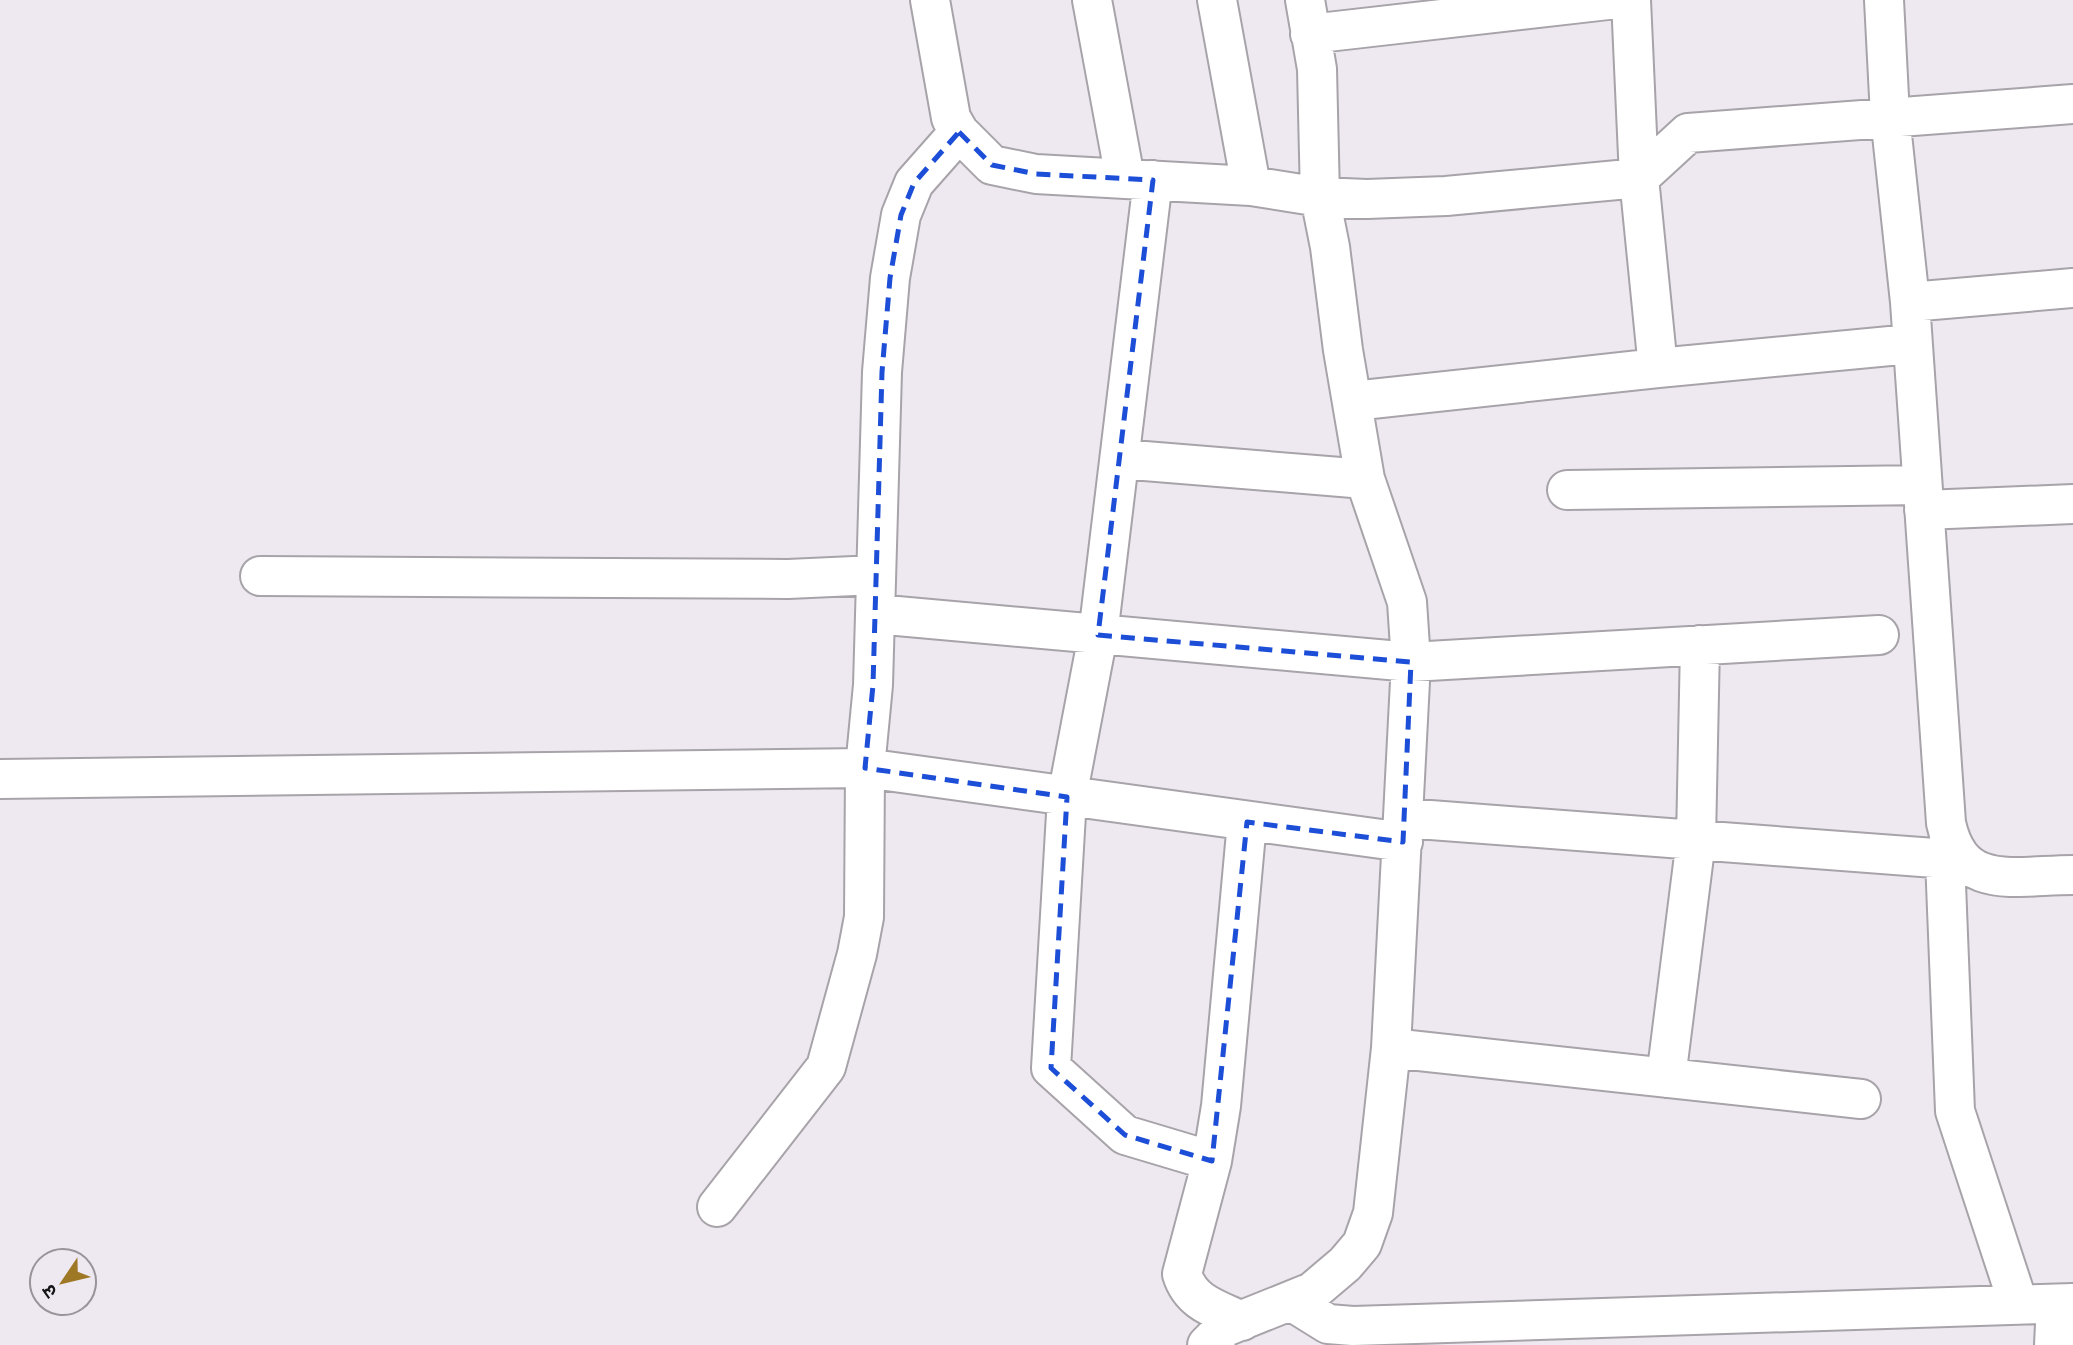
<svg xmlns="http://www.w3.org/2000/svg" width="2073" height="1345" viewBox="0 0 2073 1345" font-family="'Varela Round','Noto Sans Devanagari',sans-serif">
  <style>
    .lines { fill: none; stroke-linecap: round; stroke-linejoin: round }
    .street-casing { stroke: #a7a3a9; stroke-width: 42 }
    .street { stroke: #fff; stroke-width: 38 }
    .marked { fill: none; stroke: #1d4ed8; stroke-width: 5; stroke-dasharray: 14 9; stroke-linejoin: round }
  </style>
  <rect width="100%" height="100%" fill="#eee9f0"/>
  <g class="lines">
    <g class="street-casing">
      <path id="street" d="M930,0L951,118L959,132L992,165L1036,174L1251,186L1320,197L1367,199L1446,196L1639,178L1658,368L1911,344
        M1092,0L1125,178
        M1217,0L1251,186
        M1631,0L1639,178
        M1884,0L1890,116L1910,302L1946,823C1961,893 2015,875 2073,875
        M1310,34L1608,0
        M1639,178L1688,133L2073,104
        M1153,180L1098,635L1067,797L1051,1068L1125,1135L1212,1161
        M1910,302L2073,288
        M1353,401L1658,368
        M1120,459L1365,479
        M1567,490L1922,485
        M1924,510L2073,504
        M260,576L788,579L876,575
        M875,614L1411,662L1879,635
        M0,779L865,768L1403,842
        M1404,818L1961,860
        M1945,859L1955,1111L2018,1303
        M1391,1048L1861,1099
        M1666,1078L1696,840L1700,645
        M717,1207L826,1067L857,954L864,917L865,768L873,685L882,372L890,278L901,215L914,183L959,132
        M1291,1301L1328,1324L1353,1326L2073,1303
        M1242,1321C1216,1309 1191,1303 1182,1274L1212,1161L1221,1106L1247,822
        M1207,1345L1225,1327L1312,1292L1345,1264L1362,1244L1373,1213L1391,1048L1411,662L1407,602L1365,479L1343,350L1330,247L1320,197L1317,69L1305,0
        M2054,1345L2056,1304"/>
    </g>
    <use href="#street" class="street"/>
  </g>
  <path class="marked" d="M959,132L992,165L1036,174L1153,180L1098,635L1411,662L1403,842L1247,822L1212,1161L1125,1135L1051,1068L1067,797L865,768L873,685L882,372L890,278L901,215L914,183Z"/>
  <g transform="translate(63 1282) rotate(235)"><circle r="33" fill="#eee9f0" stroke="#989499" stroke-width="2"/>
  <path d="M0-5L12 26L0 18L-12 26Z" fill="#9f7826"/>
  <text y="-10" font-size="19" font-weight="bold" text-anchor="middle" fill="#161517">उ</text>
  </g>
</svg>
